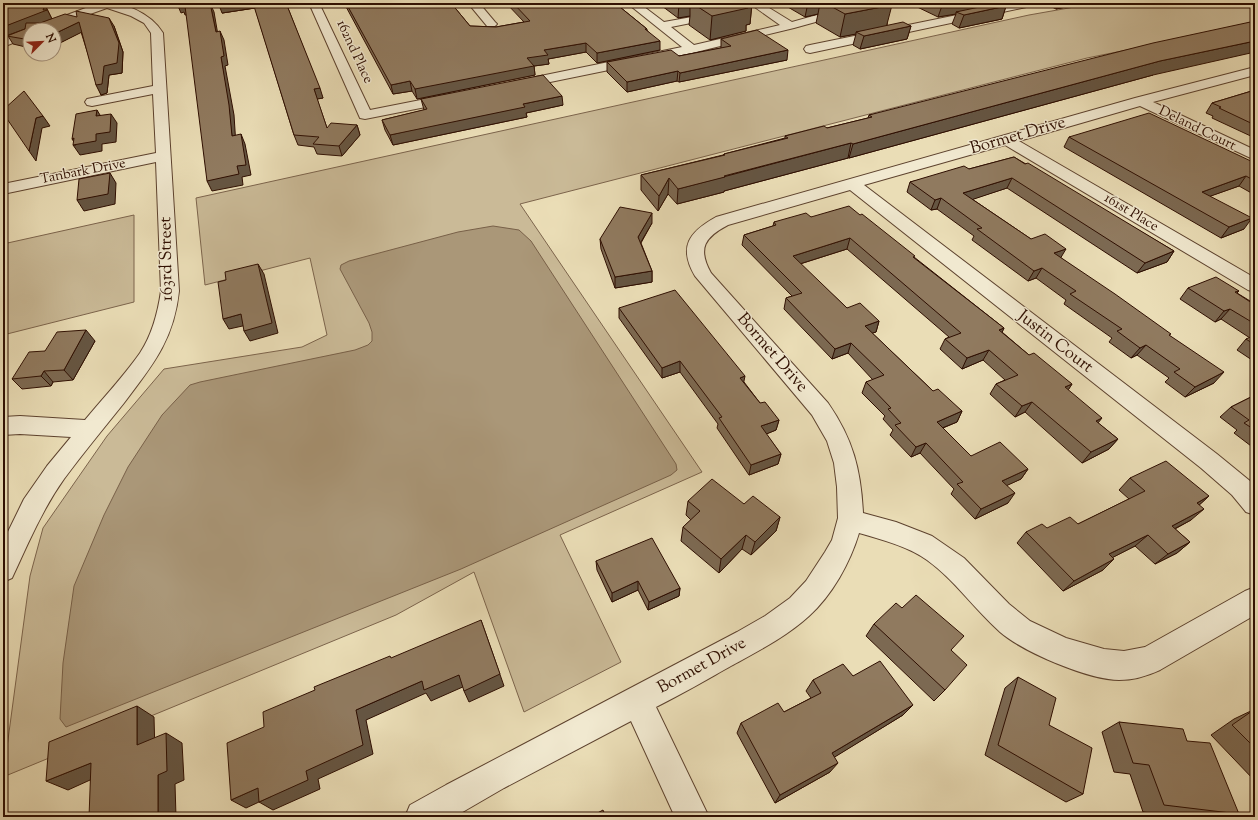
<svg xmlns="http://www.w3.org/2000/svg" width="1258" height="820" viewBox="0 0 1258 820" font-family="'Sorts Mill Goudy',serif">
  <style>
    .green { fill: #caba97; stroke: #7c644c }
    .water { fill: #aa9778; stroke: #786048 }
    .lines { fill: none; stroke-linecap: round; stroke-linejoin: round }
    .minor-casing { stroke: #5d422e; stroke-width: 2 }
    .minor { fill: #f1e9d0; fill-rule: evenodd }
    .wall { fill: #7c6952; stroke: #2e0e01 }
    .shaded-wall { fill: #655542; stroke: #2e0e01 }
    .building { fill: #907a5f; stroke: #2e0e01 }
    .labels { text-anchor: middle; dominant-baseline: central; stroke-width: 3; stroke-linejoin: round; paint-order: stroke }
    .far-street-label { font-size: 14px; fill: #2e0e01; stroke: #f1e9d0 }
    .street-label { font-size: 17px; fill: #2e0e01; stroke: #f1e9d0 }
  </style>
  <rect width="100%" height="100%" fill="#eaddb6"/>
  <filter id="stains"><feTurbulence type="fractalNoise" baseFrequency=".005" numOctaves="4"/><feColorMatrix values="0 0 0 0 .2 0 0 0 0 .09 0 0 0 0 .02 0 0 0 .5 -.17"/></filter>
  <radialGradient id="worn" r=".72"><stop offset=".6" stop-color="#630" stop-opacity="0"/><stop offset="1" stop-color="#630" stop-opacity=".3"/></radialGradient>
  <path class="green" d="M1097,3H1255V24L1087,58L520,204L702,472L560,535L621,662L524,712L474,572L396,615L3,777L30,576L43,528L107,436L164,369L302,347L327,335L310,258L205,285L196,198L1029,15Z
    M134,215V302L3,335V244Z"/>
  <path class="water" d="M493,226L519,230L531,241L676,464L677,470L671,475L461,569L66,727L60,719L63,663L74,586L104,515L128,467L162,415L190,385L200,382L355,350L368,345L372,341V332L369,323L340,269L341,265L349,261L458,232Z"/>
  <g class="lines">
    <g class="minor-casing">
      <path id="minor" d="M99,3C122,1 150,12 163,33L179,291C174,340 152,366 124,403C104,428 83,453 64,479C42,510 28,544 12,578L3,582V542L24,499L47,466L71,437L20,434L3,435V417L20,416L85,420C103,398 124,376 140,353C152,335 158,312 161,291L156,162L3,194V184L156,153L153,94L92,106L87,105L85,102L87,99L92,98L153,86L151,33L144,23L131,16L107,8L45,30H30V36L3,47V39Z
        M309,3H319L370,110L451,94L456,95L458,98L456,101L451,102L365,119L360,118Z
        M468,3H479L495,22L497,24L495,26H487Z
        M627,3H639L664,22L703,15L688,3H700L716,14L718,16L716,18L671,27L694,45L780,25L749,3H761L792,22C827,12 862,3 898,3L893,6L830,18L794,28L692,53L516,89L511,88L510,85L511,82L516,81L682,47Z
        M1016,3H1036L1031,6L810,53L806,52L804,49L806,46L810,45Z
        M1255,67V75L1153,102L1255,150V160L1140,106L1019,141L1255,278V292L1248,290L1005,145L864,185L1217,454L1250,481L1255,487V515L1246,512L1232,495L1201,468L850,190L728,225C705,237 697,248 711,273L828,403C853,439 861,470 863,513L896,522L932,536L964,558L1009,604L1030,621L1066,638L1104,649L1124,651L1145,647L1245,591L1255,587V615L1160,670C1147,676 1134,680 1119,680C1089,680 1023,652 1000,632C974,609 955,580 927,560C907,546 883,540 859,533C850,563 832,595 809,616C786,637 758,651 731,666C706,680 682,694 656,707L709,817H675L631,721L504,788L454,817H405L410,805L446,785L737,632L765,616L790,598L806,581L825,552L832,540L838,518L837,487L834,463L827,441L812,415L695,276C678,247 689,232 716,217L1135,98Z"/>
    </g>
    <use href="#minor" class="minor"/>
  </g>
  <path class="wall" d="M3,3H46L38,4L45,5L52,19L114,26L123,52L122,73L109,75L107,93L101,95L81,32L54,46V30H30V48L13,44L8,36Z
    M286,3L323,98L317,99L327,128L357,125L360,135L342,156L317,154L314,147L298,145L294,135L255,8L222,13Z
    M344,3H451L470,26L496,27L524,22L506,3H615L647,29V30L660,50L597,63L586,52L548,59L549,64L534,66L535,75L417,99L412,91L393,94Z
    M658,3H752L750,24L746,25V31L710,40L689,25L690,16L678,18Z
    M781,3H889L887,26H911L907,39L860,49L853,45L856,34L840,37L816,23L818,14L805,17Z
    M909,3H982L981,6H1006L1002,19L959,28L952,24L956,14L938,17Z
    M1044,3H1087L1056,9Z
    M721,39L787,60L679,82L677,81L627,92L607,72V62L679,56L721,48Z
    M1153,75L849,158H848L724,191V192L677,204L668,194L658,211L641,190V175L723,155L724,154L785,138V136L827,128L868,118L869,115Z
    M1255,90V138L1212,118L1213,116L1206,113L1212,103Z
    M421,99L563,105L526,113L527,117L393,145L385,130L382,120L424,110Z
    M1069,137L1255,163V195L1239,186L1210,196L1244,229L1221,238L1064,147Z
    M1014,157L1174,251L1167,262L1137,273L1007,188L972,199L1031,239L1061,258L1170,336L1214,383L1185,397L1165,382L1169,378L1137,355L1131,358L1109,342L1112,338L1064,304L1066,300L1036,278L1028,281L972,240L974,236L937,209L931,210L907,192L910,182L969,169Z
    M811,217L914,257L1004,328L1002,332L1029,355L1072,384L1068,390L1098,423L1118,439L1109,449L1082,463L1025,412L1015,417L990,394L996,384L1005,380L983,360L962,369L940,349L945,339L949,337L847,249L800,264L847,308L879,321L876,332L872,333L933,391L962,411L957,422L943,428L971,456L1028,469L1021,479L1007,485L1008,503L975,519L951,494L954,489L920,453L911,457L890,435L893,430L883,419L885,416L862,393L866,382L873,380L848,353L832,359L784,309L786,298L792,296L742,245L744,235L773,226L774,222Z
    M652,223L641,243L652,271V282L615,288L601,249L600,239Z
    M1188,288L1239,291L1237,293L1255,304V362L1237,350L1246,339L1250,338L1221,319L1215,322L1180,299Z
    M619,308L744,382L760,403L779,420L776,430L766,434L781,454L778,464L749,475L717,428L718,424L680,372L662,378L619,318Z
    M95,341L73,380L53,382L51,386L22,389L12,379L45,351Z
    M1255,395V449L1234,433L1237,430L1220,417L1231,407Z
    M1130,478L1209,496L1199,505L1191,520L1175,529L1190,542L1177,553L1155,564L1135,546L1113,557L1103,570L1063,591L1017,543L1026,532L1078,524L1129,499L1119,490Z
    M688,501L744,504L780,517L776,531L751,555L742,549L719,573L681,541L683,527L691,520L686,515Z
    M596,561L680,588L679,596L648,610L638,590L612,602L597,570Z
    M902,608L951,650L945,690L934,701L866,636L874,624Z
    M853,676L903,715L834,757L830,772L775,803L737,733L741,723L784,712L811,698L806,691L813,680Z
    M1018,677L1049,725L1083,794L1066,802L985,755L1005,688Z
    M1255,709V781L1211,735L1234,719Z
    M1119,722L1187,741L1239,814L1230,817H1181L1143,812L1130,774L1114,772L1102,732Z"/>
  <path class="shaded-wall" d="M5,3H46L26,6Z
    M167,3H180L181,4L185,6L189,15H185L184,12L181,13L178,6L169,7Z
    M202,3H205L206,15L202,7Z
    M210,3L214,12L219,41L216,32Z
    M230,3H253L255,8L222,13L219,5Z
    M679,3H690V16L678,18Z
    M728,3H752L750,24L746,25V31L710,40L712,16Z
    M808,3H820L818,14L805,17Z
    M943,3H982L980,9L956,12V14L938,17Z
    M1059,3H1087L1056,9Z
    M45,5L52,19L3,37V27L43,10Z
    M892,5L886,28L856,32V34L840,37L845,14Z
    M1006,6L1002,19L959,28L964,15Z
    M109,18L114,26L123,52L122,73L109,75L107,93L101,95L96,85Z
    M79,22L84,31L54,46V34Z
    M911,26L907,39L860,49L864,36Z
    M220,31L224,40L228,65L225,66L234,115L236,146L232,136L221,57Z
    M660,41V50L597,63V53Z
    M1255,41V52L1153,75L849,158L853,144L1160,61Z
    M586,43V52L548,59L549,64L534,66L535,75L417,99L415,89L527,58L544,50Z
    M788,50L787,60L679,82L680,73Z
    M678,71L677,81L627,92V82Z
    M410,81L412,91L393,94L391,85Z
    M320,88L323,98L317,99L314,89Z
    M562,96L563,105L526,113L527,117L393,145L390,135L523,104Z
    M97,110L103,120L96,116Z
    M111,114L117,123L116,142L102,144V151L80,155L73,145H76L72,139L96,134Z
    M43,116L50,126L42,128L36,161L29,151L36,118Z
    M357,125L360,135L342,156L339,146Z
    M241,134L245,144L251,175L242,177L243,185L212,191L207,181L237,166Z
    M851,143L848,158L724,191V192L677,204L678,189Z
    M110,173L116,183L115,204L84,211L77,200Z
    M1246,176L1239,186L1194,202L1202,192Z
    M669,178L668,194L658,211L659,196Z
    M1012,178L1007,188L959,204L963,193Z
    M941,198L937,209L931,210L935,200Z
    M3,202L6,206L3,220Z
    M652,213V223L638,247V237Z
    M1252,218L1244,229L1221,238L1229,227Z
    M850,238L847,249L790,267L793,256Z
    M1066,249L1060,259L1054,253Z
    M1174,251L1167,262L1137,273L1145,263Z
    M258,264L264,274L278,333L250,341L244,331Z
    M1042,268L1036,278L1028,281L1034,271Z
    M652,271V282L615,288V277Z
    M1230,309L1221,319L1215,322L1224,311Z
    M241,314L247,325L229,329L223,319Z
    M879,321L876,332L861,337L865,326Z
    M1004,328L999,339V330Z
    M86,330L95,341L73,380L64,370Z
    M851,343L848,353L832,359L835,349Z
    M1146,345L1137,355L1131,358L1140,348Z
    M989,350L983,360L962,369L967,358Z
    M680,361V372L662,378V368Z
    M44,371L53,382L51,386L41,376Z
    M1224,372L1214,383L1185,397L1195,387Z
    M745,376L743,386L740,378Z
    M1072,384L1065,395V387Z
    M1032,402L1025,412L1015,417L1022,406Z
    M962,411L957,422L932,432L937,422Z
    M1102,418L1094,428L1096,421Z
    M779,420L776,430L759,437L761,426Z
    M1118,439L1109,449L1082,463L1091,452Z
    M926,443L920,453L911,457L916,447Z
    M781,454L778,464L749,475L751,465Z
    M1028,469L1021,479L995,491L1002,481Z
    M1015,493L1008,503L975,519L981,509Z
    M1209,496L1196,508L1197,503Z
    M1204,509L1191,520L1159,537L1172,526Z
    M780,517L776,531L751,555L755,542Z
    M746,535L742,549L719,573L721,559Z
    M1148,535L1135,546L1098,565L1109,554Z
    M1190,542L1177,553L1155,564L1168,554Z
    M1114,559L1103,570L1063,591L1074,581Z
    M638,581V590L612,602V593Z
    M680,588L679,596L648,610L649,602Z
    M481,620L504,686L469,702L464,691Z
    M459,675L465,686L431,701L426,693L366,720L373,754L318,779L320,789L273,810L259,802L306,771L356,710L422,681Z
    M913,705L903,715L825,763L832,753Z
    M137,706L154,717L155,754L137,745Z
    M166,733L182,743L184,780L175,784L176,817H158V775Z
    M91,763L110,771L68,790L46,781Z
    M838,763L830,772L775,803L780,795Z
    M258,788L272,796L246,808L231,800Z"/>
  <path class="building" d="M3,3H32L45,5L43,10H47L3,27Z
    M177,3H202V7L210,3L216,32L220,31L224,56L221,57L229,105L232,136L241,134L246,165L237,166L239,174L207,181L185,6L182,7L181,4H177Z
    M218,3H230L219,5Z
    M253,3H286L320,88L314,89L327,128L331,123L357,125L339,146L313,144L319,137L294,135Z
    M346,3H451L470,26L496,27L530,21L513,3H615L647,29H645L660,41L597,53L586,43L544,50L548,55L527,58L534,66L415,89L410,81L391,85Z
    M692,3H743H741L748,8L712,16Z
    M825,3H889L892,5L845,14Z
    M998,3H999L1006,6L964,15L956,12Z
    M76,11L109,18L119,43L117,63L104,66L102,84L96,85L79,22L54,34V30H30V40L7,36L25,29L26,23H40L65,14L77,17Z
    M1255,21V41L1160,61L853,144L851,143L724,176L725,177L678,189L669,178L659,196L641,175L725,155L724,154L788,138L785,136L824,126L827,128L872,117L869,115L1153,43Z
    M903,22L911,26L864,36L856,32Z
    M757,30L788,50L680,73L678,71L627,82L607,62L671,50L679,56L731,46L721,39Z
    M543,75L562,96L523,104L525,107L390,135L382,120L427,109L421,99Z
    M1255,90V125L1219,108L1221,107L1212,103Z
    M24,91L43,116L36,118L29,151L3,113V110Z
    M97,110L96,116L111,114L110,132L96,134V141L73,145L74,138L72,139L76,114Z
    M1149,113L1255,163V181L1246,176L1202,192L1252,218L1229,227L1069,137Z
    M1014,157L1025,164L1028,163L1174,251L1145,263L1012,178L963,193L1031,239L1045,234L1066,249L1054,253L1115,294L1171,334L1169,335L1224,372L1195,387L1174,372L1180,369L1146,345L1140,348L1117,331L1122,329L1070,294L1076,291L1042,268L1034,271L977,229L982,228L941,198L935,200L910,182L964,166L969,169Z
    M110,173L108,194L77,200L79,179Z
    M849,206L860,215L862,214L915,256L913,257L1004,328L999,330L1029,355L1034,353L1072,384L1065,387L1102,418L1096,421L1118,439L1091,452L1032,402L1022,406L996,384L1018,375L989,350L967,358L945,339L961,333L850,238L793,256L847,308L860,303L879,321L865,326L933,391L938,389L962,411L937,422L971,456L1000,442L1028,469L1002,481L1015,493L981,509L957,484L963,482L926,443L916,447L895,425L901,423L888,409L891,408L866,382L884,375L851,343L835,349L786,298L802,293L744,235L776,225L774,222L806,213L811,217Z
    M620,207L652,213L638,237L652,271L615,277L600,239Z
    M258,264L272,323L244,331L241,314L223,319L218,282L226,280L225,272Z
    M1216,277L1239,291L1235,292L1255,305V324L1230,309L1224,311L1188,288Z
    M675,290L745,376L740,378L760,403L765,402L779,420L761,426L781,454L751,465L719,418L722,417L680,361L662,368L619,308Z
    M86,330L64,370L44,371L41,376L12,379L29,352L45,351L57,332Z
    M1255,335V345L1246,339Z
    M1255,395V430L1244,423L1249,420L1231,407Z
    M1166,461L1209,496L1197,503L1204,509L1172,526L1190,542L1168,554L1148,535L1109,554L1114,559L1074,581L1026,532L1042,524L1047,528L1070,517L1078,524L1145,491L1130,478Z
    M712,479L744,504L753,496L780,517L755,542L746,535L721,559L683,527L700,511L688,501Z
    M652,538L680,588L649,602L638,581L612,593L596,561Z
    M916,595L964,636L951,650L967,665L945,690L874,624L896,603L902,608Z
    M481,620L500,674L464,691L459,675L424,690L422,681L356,710L363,745L306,771L308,780L259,802L258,788L231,800L227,743L264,727L263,712L315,690L314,687L390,656L391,658Z
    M880,661L913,705L832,753L838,763L780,795L741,723L778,703L784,712L821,693L813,680L843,664L853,676Z
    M1018,677L1056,698L1049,725L1092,748L1083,794L998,745Z
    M137,706V745L166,733L167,771L158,775V817H89L91,763L46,781L49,742Z
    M1255,709V748L1232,725Z
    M1119,722L1183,729L1187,741L1210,743L1239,814L1164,805L1149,765L1133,763Z
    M603,810L606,817H590Z"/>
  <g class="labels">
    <g class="far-street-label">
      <text transform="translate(354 52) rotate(65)">162nd Place</text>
      <text transform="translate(1197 129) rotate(26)">Deland Court</text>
      <text transform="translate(83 172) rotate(-11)">Tanbark Drive</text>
      <text transform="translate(1131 213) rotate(31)">161st Place</text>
    </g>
    <g class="street-label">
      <text transform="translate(1018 136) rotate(-16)">Bormet Drive</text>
      <text transform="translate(167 259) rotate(-91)">163rd Street</text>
      <text transform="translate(1055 342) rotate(38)">Justin Court</text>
      <text transform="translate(772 353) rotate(49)">Bormet Drive</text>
      <text transform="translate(702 666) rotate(-29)">Bormet Drive</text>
    </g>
  </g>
  <rect width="1258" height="820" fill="none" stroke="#eaddb6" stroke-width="16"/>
  <rect x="4" y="4" width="1250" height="812" fill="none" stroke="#2e0e01" stroke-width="2"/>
  <rect x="8" y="8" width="1242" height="804" fill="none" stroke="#2e0e01"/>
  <g transform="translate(42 42) rotate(66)"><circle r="19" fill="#f1e9d0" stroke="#a3917d"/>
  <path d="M0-3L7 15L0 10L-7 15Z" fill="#8f2418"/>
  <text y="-6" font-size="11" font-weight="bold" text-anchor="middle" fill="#2e0e01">N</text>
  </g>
  <rect width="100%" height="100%" filter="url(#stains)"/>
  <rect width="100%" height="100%" fill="url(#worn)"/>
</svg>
